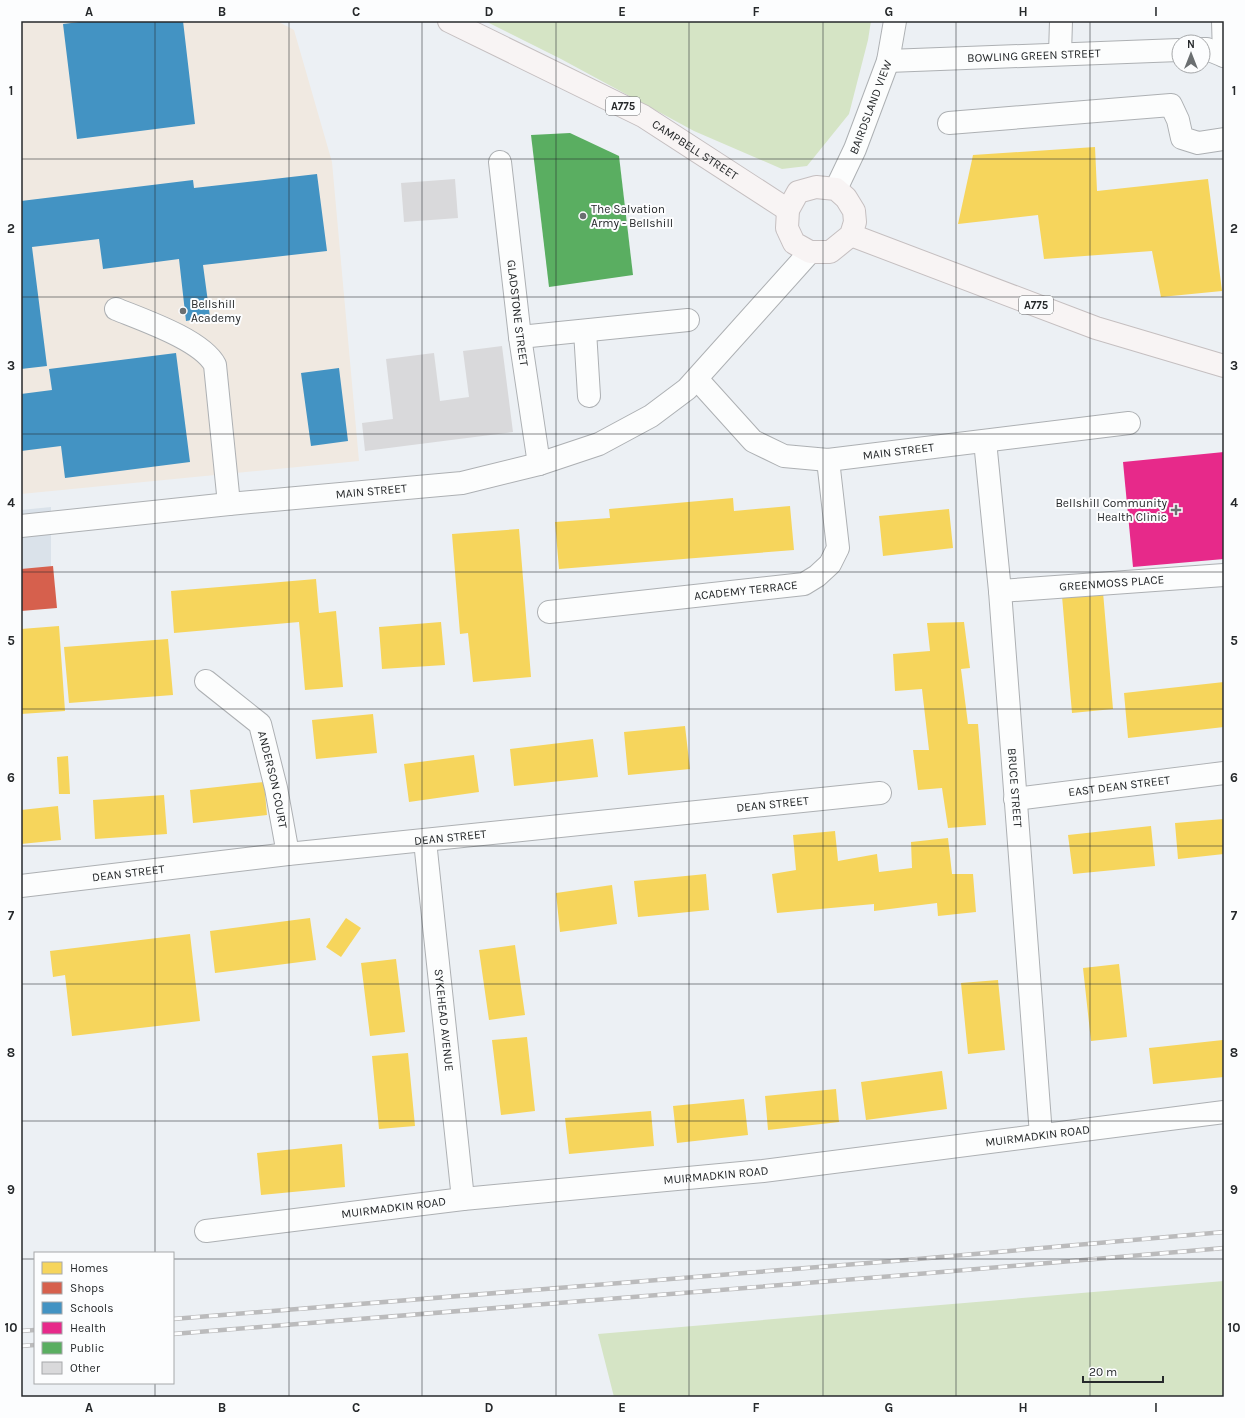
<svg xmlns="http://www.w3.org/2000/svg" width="1245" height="1418" viewBox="0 0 1245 1418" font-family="Karla,sans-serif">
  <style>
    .built { fill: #dae2ea }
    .education { fill: #f0e9e1 }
    .green { fill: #d5e4c5 }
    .homes { fill: #f6d55c }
    .shops { fill: #d6604d }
    .schools { fill: #4393c3 }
    .health { fill: #e7298a }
    .public { fill: #5aae61 }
    .building { fill: #d9d9db }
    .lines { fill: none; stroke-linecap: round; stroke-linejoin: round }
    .minor-casing { stroke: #adb0b3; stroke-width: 24 }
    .major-casing { stroke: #c5bfc0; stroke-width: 24 }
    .minor { stroke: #fcfdfd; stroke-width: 22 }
    .major { stroke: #f8f4f4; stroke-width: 22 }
    .rail-casing { stroke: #bbbbbc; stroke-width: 4.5 }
    .rail { stroke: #fcfdfe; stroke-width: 3; stroke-dasharray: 9; stroke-linecap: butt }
    .grid { fill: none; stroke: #26292b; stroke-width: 1; stroke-opacity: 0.55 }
    .poi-dot { fill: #6b6f71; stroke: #fcfdfe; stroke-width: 1.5 }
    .labels { text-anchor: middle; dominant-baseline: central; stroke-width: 4; stroke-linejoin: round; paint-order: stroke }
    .shield { fill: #fcfdfe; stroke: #66696a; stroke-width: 1 }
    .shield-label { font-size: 11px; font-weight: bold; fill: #26292b }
    .street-label { font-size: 12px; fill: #26292b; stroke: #fcfdfe }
    .poi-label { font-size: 12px; fill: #26292b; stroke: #fcfdfe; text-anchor: start }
    .neatline { fill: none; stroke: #26292b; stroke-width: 1.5 }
    .grid-label { font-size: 13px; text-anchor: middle; font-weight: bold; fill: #26292b }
  </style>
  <rect width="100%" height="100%" fill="#ecf0f4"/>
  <path class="built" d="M51,507V586L21,589V510Z"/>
  <path class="education" d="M21,21H277L294,30L332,162L359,461L21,494Z"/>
  <path class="green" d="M485,21H871L868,40L849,114L807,166L782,169L694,131L561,59Z
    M1224,1281V1397H614L598,1334Z"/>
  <path class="homes" d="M1095,147L1097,191L1208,179L1222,291L1161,297L1152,251L1044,259L1038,215L958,224L973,155Z
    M733,498L734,511L790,506L794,550L559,569L555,522L610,518L609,509Z
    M949,509L953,548L883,556L879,516Z
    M519,529L531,677L473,682L468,633L460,634L452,534Z
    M316,579L319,613L336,611L343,687L305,690L299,622L174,633L171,591Z
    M1103,592L1113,709L1072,713L1062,596Z
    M441,622L445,665L382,669L379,627Z
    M964,622L970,668L961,669L968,724H978L986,825L948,828L942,788L918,790L913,750H929L922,689L895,691L893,654L930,651L927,623Z
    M59,626L65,711L21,714V629Z
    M168,639L173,695L69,703L64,647Z
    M1224,682V727L1128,738L1124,693Z
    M373,714L377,753L316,759L312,720Z
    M685,726L690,769L628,775L624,732Z
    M593,739L598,777L514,786L510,749Z
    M474,755L479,792L409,802L404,764Z
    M68,756L70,794H59L57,757Z
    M264,782L267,815L193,823L190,790Z
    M164,795L167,834L95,839L93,800Z
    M58,806L61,840L21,844V810Z
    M1224,819V854L1178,859L1175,823Z
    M1151,826L1155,866L1073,874L1068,835Z
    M835,831L838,861L877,854L879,872L912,868L911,842L948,838L952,874H973L976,912L938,916L937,903L874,911V904L777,913L772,874L796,870L793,835Z
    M706,874L709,910L638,917L634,881Z
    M612,885L617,924L560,932L556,893Z
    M310,918L316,960L215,973L210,931Z
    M346,918L361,928L341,957L326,947Z
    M190,934L200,1021L72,1036L65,975L53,977L50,951Z
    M515,945L525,1015L489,1020L479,950Z
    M396,959L405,1032L370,1036L361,963Z
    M1119,964L1127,1037L1091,1041L1083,968Z
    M998,980L1005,1050L968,1054L961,983Z
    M527,1037L535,1111L501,1115L492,1040Z
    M1223,1040L1224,1077L1153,1084L1149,1048Z
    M408,1053L415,1126L379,1129L372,1056Z
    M942,1071L947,1109L866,1120L861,1082Z
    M836,1089L839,1122L768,1130L765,1096Z
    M744,1099L748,1135L677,1143L673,1106Z
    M651,1111L654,1146L569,1154L565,1118Z
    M342,1144L345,1187L261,1195L257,1153Z"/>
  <path class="shops" d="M53,566L57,608L21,611V569Z"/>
  <path class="schools" d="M87,21H183L195,124L77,139L63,24Z
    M317,174L327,251L203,265L210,317L186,321L179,259L103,269L99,239L32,247L47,366L21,369V201L193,180L194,188Z
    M176,353L190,462L65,478L61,446L21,451V394L52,390L49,369Z
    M339,368L348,441L311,446L301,373Z"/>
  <path class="health" d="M1224,452V559L1133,567L1123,462Z"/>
  <path class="public" d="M570,133L619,156L633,275L549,287L531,135Z"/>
  <path class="building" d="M455,179L458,218L404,222L401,183Z
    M502,346L513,432L365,451L362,423L393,419L386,359L434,353L440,401L469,397L463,351Z"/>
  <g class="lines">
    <g class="minor-casing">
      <g id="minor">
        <path d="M1223,21L1224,56"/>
        <path d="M1203,49H1207L1224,56"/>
        <path d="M1060,54L1061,21"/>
        <path id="s1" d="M888,61L1179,50"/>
        <path d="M949,123L1171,105L1178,120L1182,138L1198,143L1224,139"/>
        <path id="s2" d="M500,162L520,337L539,464"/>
        <path id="s3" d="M836,189L855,149L888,61L895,21"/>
        <path d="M116,309C143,320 202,340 215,365L229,504"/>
        <path d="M585,331L589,396"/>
        <path d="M520,337L688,320"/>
        <path id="s4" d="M697,379L753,441L784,456L828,460L1129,423"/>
        <path id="s5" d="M985,441L1000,591L1041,1135"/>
        <path id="s6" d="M21,526L229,504L462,483L539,464L599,444L651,416L687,389L810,252"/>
        <path id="s7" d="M1000,591L1224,575"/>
        <path id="s8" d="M549,612L804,584L817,576L830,564L838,548L828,460"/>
        <path id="s9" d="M206,681L260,724L276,788L288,854"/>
        <path id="s10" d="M1015,799L1224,773"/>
        <path id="s11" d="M425,841L463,1199"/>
        <path id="s12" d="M21,886L288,854L880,793"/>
        <path id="s13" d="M206,1231L463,1199L763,1171L1224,1112"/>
      </g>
    </g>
    <g class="major-casing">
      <g id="major">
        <path id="s14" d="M449,21L643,116L788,210"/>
        <path d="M816,187L836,189L846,198L854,211L855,222L851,235L830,252H810L794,243L787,228L788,210L798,192Z"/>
        <path d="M851,235L1096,328L1224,366"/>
      </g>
    </g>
    <use href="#minor" class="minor"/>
    <use href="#major" class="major"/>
    <g class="rail-casing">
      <path id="rail" d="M173,1319L906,1260L1224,1232
        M21,1331L35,1330
        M173,1334L906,1275L1224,1248
        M21,1346L35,1345"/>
    </g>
    <use href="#rail" class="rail"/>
  </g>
  <path class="grid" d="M155,21V1253M289,21V1397M422,21V1397M556,21V1397M689,21V1397M823,21V1397M956,21V1397M1090,21V1397M21,159H1224M21,297H1224M21,434H1224M21,572H1224M21,709H1224M21,846H1224M21,984H1224M21,1121H1224M21,1259H35M173,1259H1224M155,1383V1397"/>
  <g class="poi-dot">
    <circle cx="583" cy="216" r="4"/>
    <circle cx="183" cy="311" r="4"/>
    <path d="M1174 504h4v4h4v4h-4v4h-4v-4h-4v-4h4z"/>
  </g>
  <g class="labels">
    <g class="shield">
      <rect x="606" y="97" width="34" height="18" rx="3"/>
      <rect x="1019" y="296" width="34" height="18" rx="3"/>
    </g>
    <g class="shield-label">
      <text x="623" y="106">A775</text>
      <text x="1036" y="305">A775</text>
    </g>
    <g class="street-label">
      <text stroke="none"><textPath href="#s1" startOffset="146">BOWLING GREEN STREET</textPath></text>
      <text stroke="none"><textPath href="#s3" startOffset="89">BAIRDSLAND VIEW</textPath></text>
      <text stroke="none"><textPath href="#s14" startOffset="278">CAMPBELL STREET</textPath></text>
      <text stroke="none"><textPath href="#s2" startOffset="152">GLADSTONE STREET</textPath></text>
      <text stroke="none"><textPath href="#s4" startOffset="233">MAIN STREET</textPath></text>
      <text stroke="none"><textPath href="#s6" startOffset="352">MAIN STREET</textPath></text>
      <text stroke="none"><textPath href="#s7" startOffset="112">GREENMOSS PLACE</textPath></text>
      <text stroke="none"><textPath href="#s8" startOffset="198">ACADEMY TERRACE</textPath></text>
      <text stroke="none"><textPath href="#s9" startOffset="126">ANDERSON COURT</textPath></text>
      <text stroke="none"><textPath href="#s10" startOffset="105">EAST DEAN STREET</textPath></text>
      <text stroke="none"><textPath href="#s5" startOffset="348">BRUCE STREET</textPath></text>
      <text stroke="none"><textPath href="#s12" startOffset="756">DEAN STREET</textPath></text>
      <text stroke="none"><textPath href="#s12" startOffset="432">DEAN STREET</textPath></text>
      <text stroke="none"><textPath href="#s12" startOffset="108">DEAN STREET</textPath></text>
      <text stroke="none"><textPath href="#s11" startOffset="180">SYKEHEAD AVENUE</textPath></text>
      <text stroke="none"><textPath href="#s13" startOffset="837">MUIRMADKIN ROAD</textPath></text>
      <text stroke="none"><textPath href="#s13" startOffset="513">MUIRMADKIN ROAD</textPath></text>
      <text stroke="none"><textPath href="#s13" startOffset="189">MUIRMADKIN ROAD</textPath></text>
    </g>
    <g class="poi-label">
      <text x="591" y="209">The Salvation<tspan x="591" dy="14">Army - Bellshill</tspan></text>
      <text x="191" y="304">Bellshill<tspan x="191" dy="14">Academy</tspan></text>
      <text x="1167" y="503" text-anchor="end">Bellshill Community<tspan x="1167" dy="14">Health Clinic</tspan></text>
    </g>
  </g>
  <rect width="1245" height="1418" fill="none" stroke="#fcfdfe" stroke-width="44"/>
  <rect x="34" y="1252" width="140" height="132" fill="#fcfdfe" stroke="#a6a8aa"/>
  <rect x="42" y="1262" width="20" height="12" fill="#f6d55c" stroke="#a6a8aa"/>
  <text x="70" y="1272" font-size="12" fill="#26292b">Homes</text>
  <rect x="42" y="1282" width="20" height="12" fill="#d6604d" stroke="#a6a8aa"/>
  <text x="70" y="1292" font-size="12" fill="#26292b">Shops</text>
  <rect x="42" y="1302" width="20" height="12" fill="#4393c3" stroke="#a6a8aa"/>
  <text x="70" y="1312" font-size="12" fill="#26292b">Schools</text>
  <rect x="42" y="1322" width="20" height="12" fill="#e7298a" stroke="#a6a8aa"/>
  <text x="70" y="1332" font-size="12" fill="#26292b">Health</text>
  <rect x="42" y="1342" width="20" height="12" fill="#5aae61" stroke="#a6a8aa"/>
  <text x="70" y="1352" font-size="12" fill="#26292b">Public</text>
  <rect x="42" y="1362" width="20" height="12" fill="#d9d9db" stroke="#a6a8aa"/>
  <text x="70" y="1372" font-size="12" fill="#26292b">Other</text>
  <g transform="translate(1191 54)"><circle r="19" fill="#fcfdfe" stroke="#a6a8aa"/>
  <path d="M0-3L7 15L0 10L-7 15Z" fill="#6b6f71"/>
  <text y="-6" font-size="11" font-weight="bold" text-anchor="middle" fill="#26292b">N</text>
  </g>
  <path d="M1083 1376v6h80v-6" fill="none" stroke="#26292b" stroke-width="2"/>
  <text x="1089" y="1376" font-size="12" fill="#26292b" stroke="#fcfdfe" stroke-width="3" paint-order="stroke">20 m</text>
  <rect x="22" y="22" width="1201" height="1374" class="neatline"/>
  <g class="grid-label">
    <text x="89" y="16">A</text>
    <text x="222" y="16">B</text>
    <text x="356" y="16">C</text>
    <text x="489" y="16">D</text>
    <text x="622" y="16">E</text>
    <text x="756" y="16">F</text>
    <text x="889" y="16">G</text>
    <text x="1023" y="16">H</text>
    <text x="1156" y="16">I</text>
    <text x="11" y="95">1</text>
    <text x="1234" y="95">1</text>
    <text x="11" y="233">2</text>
    <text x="1234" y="233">2</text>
    <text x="11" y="370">3</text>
    <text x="1234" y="370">3</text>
    <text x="11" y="507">4</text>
    <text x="1234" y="507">4</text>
    <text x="11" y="645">5</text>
    <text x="1234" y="645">5</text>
    <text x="11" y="782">6</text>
    <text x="1234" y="782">6</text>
    <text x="11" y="920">7</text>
    <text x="1234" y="920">7</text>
    <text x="11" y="1057">8</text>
    <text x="1234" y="1057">8</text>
    <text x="11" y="1194">9</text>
    <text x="1234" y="1194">9</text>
    <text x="11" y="1332">10</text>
    <text x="1234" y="1332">10</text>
    <text x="89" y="1412">A</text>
    <text x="222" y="1412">B</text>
    <text x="356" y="1412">C</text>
    <text x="489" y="1412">D</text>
    <text x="622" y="1412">E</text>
    <text x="756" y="1412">F</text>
    <text x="889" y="1412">G</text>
    <text x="1023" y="1412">H</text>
    <text x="1156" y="1412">I</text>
  </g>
</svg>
